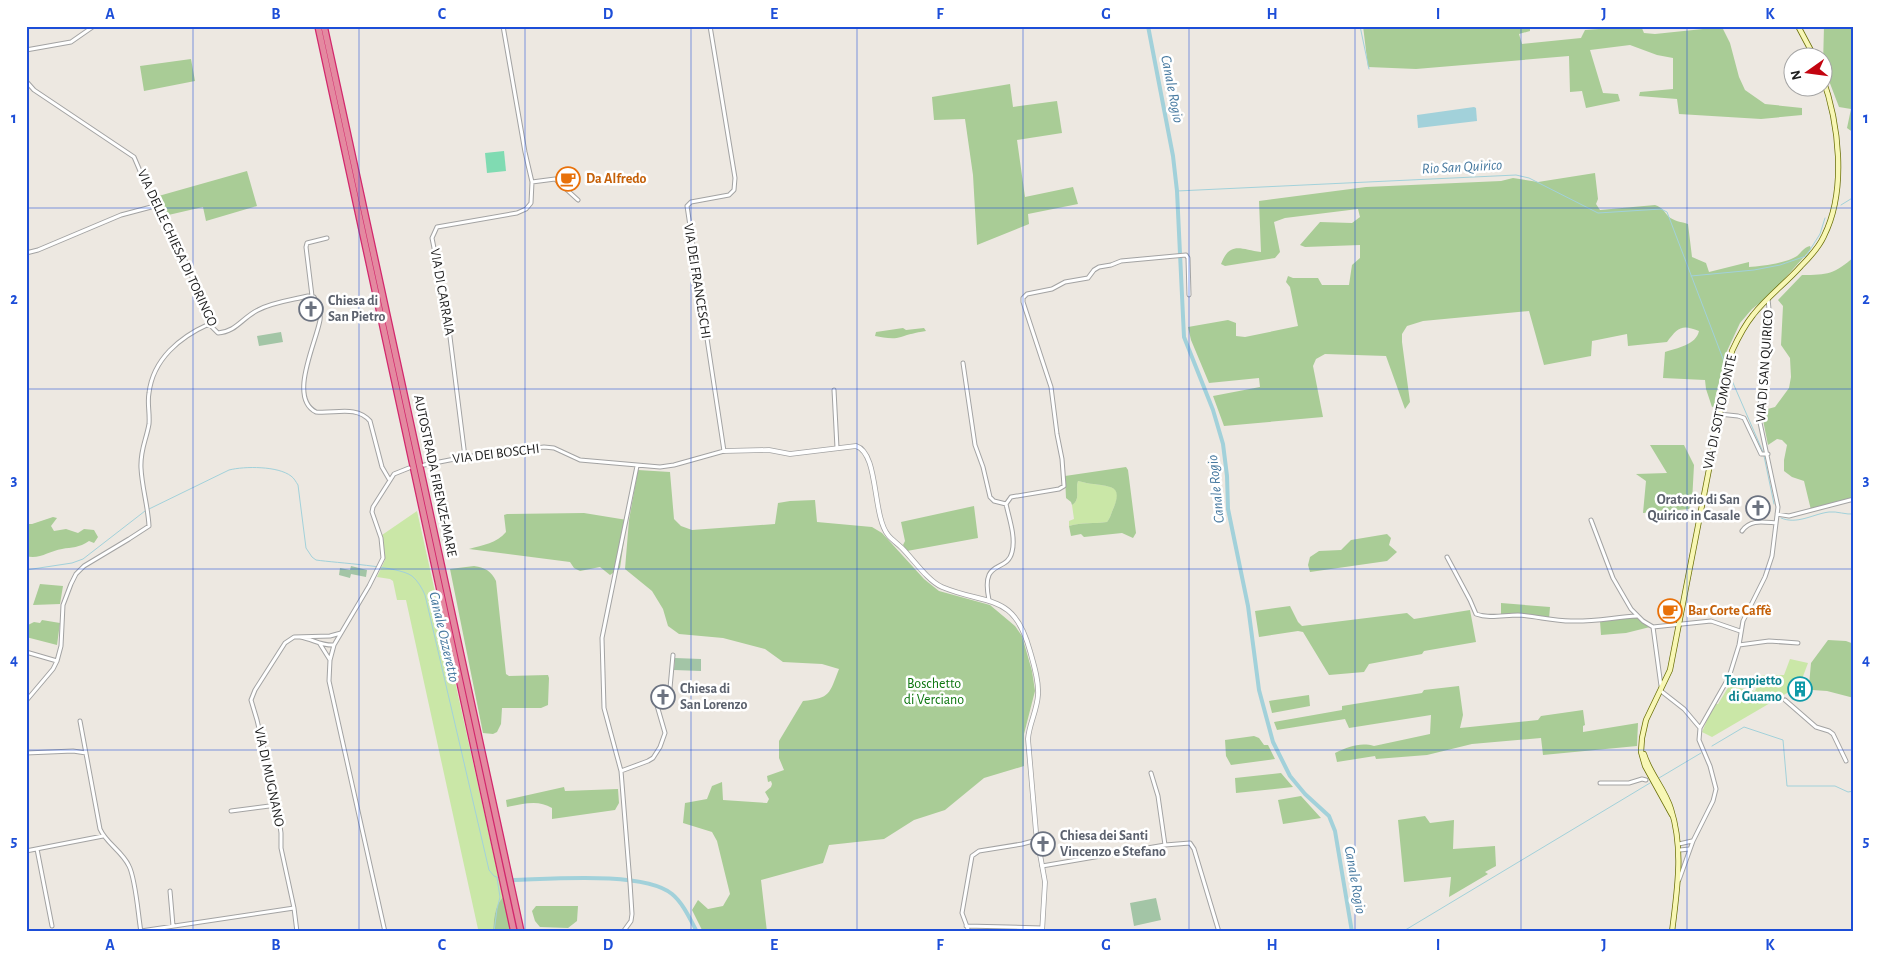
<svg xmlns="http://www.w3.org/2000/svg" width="1880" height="958" viewBox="0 0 1880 958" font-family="'Alegreya Sans',sans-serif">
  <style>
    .grass { fill: #cae7a7 }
    .forest { fill: #a9cc96 }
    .cemetery { fill: #a3c5a6 }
    .pitch { fill: #80dbb2 }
    .water { fill: #a2d1da }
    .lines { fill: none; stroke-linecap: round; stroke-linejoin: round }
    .stream { stroke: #a2d1da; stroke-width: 1 }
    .canal { stroke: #a2d1da; stroke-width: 4 }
    .minor-casing { stroke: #a3a3a3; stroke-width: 5 }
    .tertiary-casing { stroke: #a3a3a3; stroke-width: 5.5 }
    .secondary-casing { stroke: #6a6f07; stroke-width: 6 }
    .motorway-casing { stroke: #d2276c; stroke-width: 8 }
    .minor { stroke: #fff; stroke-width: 3 }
    .tertiary { stroke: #fff; stroke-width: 4 }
    .secondary { stroke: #f8f7b5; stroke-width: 4.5 }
    .motorway { stroke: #e489a0; stroke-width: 5.5 }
    .grid { fill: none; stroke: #1d4ed8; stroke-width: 1; stroke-opacity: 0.55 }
    .labels { text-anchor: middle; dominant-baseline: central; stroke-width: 5; stroke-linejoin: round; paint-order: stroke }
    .food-label { font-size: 14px; font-weight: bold; fill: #c56008; stroke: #fff; text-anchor: start }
    .street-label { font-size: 14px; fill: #1c1c1c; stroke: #fff }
    .worship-label { font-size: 14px; font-weight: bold; fill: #5b616d; stroke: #fff; text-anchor: start }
    .culture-label { font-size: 14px; font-weight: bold; fill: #0d838f; stroke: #fff; text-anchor: end }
    .park-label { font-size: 14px; fill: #0d760f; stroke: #fff }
    .water-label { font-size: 15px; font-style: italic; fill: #487aa0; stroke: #fff }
    .neatline { fill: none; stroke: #1d4ed8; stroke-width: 2 }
    .grid-label { font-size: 16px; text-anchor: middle; font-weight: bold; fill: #1d4ed8 }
  </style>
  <rect width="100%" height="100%" fill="#ede8e1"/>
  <path class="grass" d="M1078,481C1084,482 1089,484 1094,484C1112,487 1123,486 1114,507C1111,513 1111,517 1107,522C1094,524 1082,522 1069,526V521L1074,519L1072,505C1081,499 1075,490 1078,481Z
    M417,511L503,897C494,907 494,919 493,932H470L478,929L406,600H397L393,581L390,579L377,577L385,560L382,535Z
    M1790,659L1808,663L1802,679L1793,682L1794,689L1712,737L1702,732L1714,704H1718L1729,686L1755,691L1762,675H1784Z"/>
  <path class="forest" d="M1363,26H1530V31L1519,34L1522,44L1581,38L1585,30L1641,26L1644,33L1655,34L1722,27L1730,43L1739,77L1745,90L1765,104L1802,108V115L1761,119L1679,114L1677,99L1639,96L1640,92L1673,89V58L1657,55L1630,45L1590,50L1603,93L1618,94L1620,101L1586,108L1582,91L1570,92L1569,56L1416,69L1368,67Z
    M1824,26H1854V133L1847,128L1851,109L1839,107L1823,65Z
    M191,59L195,81L144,91L140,66Z
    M1010,84L1013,107L1057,101L1062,133L1017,140L1025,197L1073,187L1078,204L1028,214L1029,224L977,245L973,175L965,119L934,120L932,97Z
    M247,171L257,206L206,221L203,207L164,216L155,197Z
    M1595,173L1598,199L1596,204L1600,210L1655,205C1663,208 1663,210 1668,216C1673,221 1682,222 1688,224L1692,257L1706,263L1709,272L1749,262V267C1762,266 1787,263 1797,256C1802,252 1803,248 1810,246L1811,249L1770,295L1752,309L1740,323L1727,351L1715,398L1716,406L1712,407L1706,389L1705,380L1663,378L1665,352C1677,348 1696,345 1699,331C1682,324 1678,327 1667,342L1628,346L1627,334L1592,341L1591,356L1544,365L1529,311L1423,321L1407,326L1402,334V342L1410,402L1405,409L1386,356L1325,354L1316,359L1313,366L1323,417L1224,426L1213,396L1260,387L1259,378L1209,383L1191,340L1188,327L1228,320L1236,323V336L1245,337L1298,326L1290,287L1286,282L1288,276L1293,278H1318L1322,285H1349L1352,265L1360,258V245L1305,247L1300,245L1320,222L1352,223L1360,217L1358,209L1285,218L1274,222L1280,252L1275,258L1225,266L1221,264C1230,241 1240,249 1261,252L1259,201L1366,187L1501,181L1513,178L1538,182Z
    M1854,257V497L1811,510L1804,481L1792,477L1784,471V460L1787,445L1782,440L1777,439L1768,445L1762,415L1764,410L1775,407L1789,388L1791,377L1790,358L1781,345L1783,306L1778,300L1802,275C1828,275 1834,274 1854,257Z
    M903,328L906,330L924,328L926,331C914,333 910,334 901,337C892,340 883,337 875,336L876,332Z
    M1650,445H1684L1694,465L1692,502L1689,509L1643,513L1646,481L1636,474L1667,473Z
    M1126,467L1128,470L1136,533L1133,538L1122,533L1084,537L1081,534L1071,536L1069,526C1082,522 1094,524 1107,522C1111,517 1111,513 1114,507C1122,486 1112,487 1094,484C1089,484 1084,482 1078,481C1075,490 1081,499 1072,505L1071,502L1066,498L1065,476Z
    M638,470L670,472L674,519L681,526L692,530L775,524L778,503L790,501L815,500L817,522L872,527L882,533L924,579L939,591L990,605L1015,626L1022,636L1032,671L1035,691L1024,734V766L984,778L945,810L914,820L884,839L829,845L823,863L761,880L767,932H703L692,910L698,900L708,909L723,906L730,894L717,841L712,832L683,823L685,803L707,799L712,786L722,782L723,800L767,803L769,799L765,792L771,787L772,784L771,781L768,782L767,776L784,770L779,758V741L803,701C831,698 829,694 839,669L822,664L783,662L765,649L723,638L679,634L668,626L663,609L652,591L625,569L629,520Z
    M974,506L978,538L907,551L903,545L905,541L901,522Z
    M584,513L627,520L620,568L610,575L600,567L580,571L574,568L570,562L469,549C483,545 497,543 506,532L504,515L507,514Z
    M53,517L57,518L51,526L54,531L66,529L78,533L84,529L94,530L98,537L94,543L89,541C79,548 72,547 62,549C49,551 39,560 26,556V524H32Z
    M1387,534L1391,538L1389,545L1397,552L1387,561L1310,572L1308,565L1310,557L1319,551L1341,550L1351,540Z
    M474,566C486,568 491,571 496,581L506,674L509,676L548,675L549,678L548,705L541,708H502L501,724L497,732L493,734L483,733L450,569Z
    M40,584L63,586L60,604L33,605Z
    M1501,603L1550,607L1549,619L1501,614Z
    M1290,606L1298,622L1302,626L1407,613L1414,619L1470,610L1476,642L1424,651L1422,654L1369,664L1364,672L1329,675L1303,632L1298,631L1259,637L1255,611Z
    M1635,616L1650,627L1626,633L1601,635L1600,621Z
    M42,620L60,623L57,645L26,637V626L34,622L40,623Z
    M1828,640L1846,641L1854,644V698L1827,691L1812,690L1809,685L1811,663Z
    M1459,686L1463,715L1460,728L1538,720L1541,716L1583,710L1585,725L1583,726V732L1638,723L1637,746L1543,755L1541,738L1472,744L1427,755L1376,759L1375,756L1337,762L1335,753C1348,747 1360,742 1374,746L1430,734L1431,715L1349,728L1345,719L1277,730L1274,722L1342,710V706L1422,693L1424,690Z
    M1309,695L1310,706L1272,713L1269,701Z
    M1254,736L1259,738L1264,745H1268L1275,759L1231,765L1226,756L1225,740Z
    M1281,773L1293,787L1236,793L1235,778Z
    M564,787L565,791L618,789L619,803L615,810L552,819V808C538,799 523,804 507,807L506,800Z
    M1301,796L1321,818L1283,824L1278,800Z
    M1425,816L1430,823L1454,820L1453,849L1495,846L1496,866L1485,872L1488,874L1449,897L1451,877L1404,882L1398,820Z
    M503,897L511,932H493C494,919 494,907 503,897Z
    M536,906H578L577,921L568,928L540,927L535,921L532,911Z"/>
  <path class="cemetery" d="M281,332L283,342L259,346L257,336Z
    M351,566L367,570L366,577L351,574L350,578L339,575L340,568L350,570Z
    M675,658L701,659V671L674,670Z
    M1156,898L1161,920L1134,926L1130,903Z"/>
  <path class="pitch" d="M504,151L506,171L487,173L485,153Z"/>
  <path class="water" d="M1474,107L1476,108L1477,121L1418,128L1417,115Z"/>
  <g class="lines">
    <path class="stream" d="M1360,26L1369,69
      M1177,191L1516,175L1529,178L1598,213L1661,209L1667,212L1725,364
      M1841,205L1854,197
      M1691,276L1754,270L1780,265L1806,256L1820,234L1825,218
      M1730,376L1763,452
      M1764,456L1774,504
      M149,509L229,470C245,466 278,466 291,476C294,478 296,482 298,485L306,548L312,557L316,560C336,563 399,566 412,576C418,581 422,588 425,595L489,870L494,876L499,878
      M1781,518C1797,525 1813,514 1829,512C1837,511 1846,515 1854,514
      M26,570L72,563L83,559L145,511
      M1712,746L1744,727L1783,740L1787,786H1835L1848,792L1854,791
      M1659,778L1701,753
      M494,932L497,909L500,897L497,878
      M1402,932L1650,783"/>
    <path class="canal" d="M1148,26L1173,156L1177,191L1184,337L1213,410L1223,444L1227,476L1228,509L1248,606L1259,690L1273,742L1290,776L1305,794L1329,816L1335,831L1352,932
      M514,880C551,879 644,871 672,894C683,903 690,919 697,932"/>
    <g class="minor-casing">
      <path id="minor" d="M26,50L71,42L94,26
        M26,81L34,90L134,157L155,206L188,266L209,324L218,333C236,332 243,317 258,310C273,302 292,300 308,296L314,297C318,303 321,313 320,320C316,343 288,398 316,412C335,414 356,405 370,421L382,467L389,479
        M532,182L555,179L578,200
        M26,253L38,250L121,215L155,206
        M312,296L306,247L307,243L327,238
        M963,363L975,445L983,467L990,497L994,501L1006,504
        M834,390L837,448
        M1719,414L1738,416L1744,418L1761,454H1768
        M465,457L447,313L432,238L437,227L517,213L526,209L531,203L532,182L525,152L503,26
        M424,465L465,457L544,447L554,448L580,460L660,467L674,465L724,451L687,206L691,202L729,195L734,190L735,178L710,26
        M1777,514L1789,516L1854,499
        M1591,520L1613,578L1631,609L1643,621L1653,627L1711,621L1740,631
        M1742,531C1750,519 1763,522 1776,523
        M1447,557L1470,600L1476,614C1489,619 1504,615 1518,615C1536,616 1553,621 1571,621C1593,622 1616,617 1637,616
        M989,600C980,557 1007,574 1012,552C1016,537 1009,518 1006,504L1011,497L1059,489L1064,486L1062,459L1057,434L1051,387L1023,302V298L1027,294L1052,289L1065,282L1088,278L1094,270L1099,267L1111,265L1121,261L1186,255L1188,258L1189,295
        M1653,627L1661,686
        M300,637C313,639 321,646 334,645
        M320,644L330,660
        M1739,645L1769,641L1798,643
        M26,652L57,661
        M1661,691L1684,709L1700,728
        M1785,700L1816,727L1829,731L1833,734L1846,761
        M26,701L53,669L57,661L61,646L63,605L71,584L76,574L84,566L129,539L149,526C148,506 142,488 141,468C140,450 146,441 149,424C150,413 147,403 149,393C153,359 180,337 209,324
        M80,721L100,829C106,843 122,851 129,866C136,880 138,915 141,932
        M26,753L73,751L86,753
        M621,771L648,761L653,758L660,747L665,733L656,702V692L670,688L673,655
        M1151,773L1158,796L1165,845
        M1600,783H1629L1642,779L1646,780
        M231,811L277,805
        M1679,844L1692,841
        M37,849L52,926
        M1680,850L1689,849
        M26,851L103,836
        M1042,866L1165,845L1190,843L1194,849L1219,932
        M1679,880L1693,841L1713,801L1716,789L1710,766L1699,740L1700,728L1729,677L1739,645L1743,621L1765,577L1772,556L1778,507L1759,418V408L1765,383L1767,343L1770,319L1768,299
        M170,891L173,926
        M966,926L1042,928
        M141,931L294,908
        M297,932L294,908L281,848V833L277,805L257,720L251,700L255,690L285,643L294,637L330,636L341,633
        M385,932L329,681L330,660L334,645L369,586L383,558L381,538L372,512L373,507L394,474L409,468
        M623,932L631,921L632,914L630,883L621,771L604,708L602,638L637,466
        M969,932L962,913L972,856L979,851L1022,844L1037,840"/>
    </g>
    <g class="tertiary-casing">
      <path id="tertiary" d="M724,451L769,450L790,454L856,446C879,453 872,515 888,535C892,540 897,543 902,548C913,559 928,581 942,587C988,606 1014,592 1030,651C1034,665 1039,681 1038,695C1037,711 1029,724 1028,739L1036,832L1045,882L1042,932"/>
    </g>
    <g class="secondary-casing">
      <path id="secondary" d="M1798,26L1815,58
        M1644,754C1650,774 1665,789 1671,809C1684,850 1677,890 1672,932
        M1672,815L1645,766L1641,752L1642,738L1646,720L1670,670L1732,351C1738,338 1744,326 1753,315C1767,297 1786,283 1801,266C1810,257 1819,247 1824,236C1847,190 1839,123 1822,76"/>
    </g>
    <g class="motorway-casing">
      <path id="motorway" d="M318,26L514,932
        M324,26L521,932"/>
    </g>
    <use href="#minor" class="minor"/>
    <use href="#tertiary" class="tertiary"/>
    <use href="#secondary" class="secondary"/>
    <use href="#motorway" class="motorway"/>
  </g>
  <path class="grid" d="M193,26V932M359,26V932M525,26V932M691,26V932M857,26V932M1023,26V932M1189,26V932M1355,26V932M1521,26V932M1687,26V932M26,208H1854M26,389H1854M26,569H1854M26,750H1854"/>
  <defs>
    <g id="cafe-ring" transform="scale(1.25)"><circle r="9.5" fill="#fff" stroke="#e8710a" stroke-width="1.5"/><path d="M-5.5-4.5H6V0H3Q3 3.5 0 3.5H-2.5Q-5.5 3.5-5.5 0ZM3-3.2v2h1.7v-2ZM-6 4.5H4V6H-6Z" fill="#e8710a"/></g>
    <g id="church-ring" transform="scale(1.25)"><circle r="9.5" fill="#fff" stroke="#6b7280" stroke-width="1.5"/><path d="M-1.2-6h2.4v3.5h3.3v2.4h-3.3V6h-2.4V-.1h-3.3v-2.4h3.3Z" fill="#6b7280"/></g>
    <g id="building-ring" transform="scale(1.25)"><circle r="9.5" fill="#fff" stroke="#0f9aa8" stroke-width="1.5"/><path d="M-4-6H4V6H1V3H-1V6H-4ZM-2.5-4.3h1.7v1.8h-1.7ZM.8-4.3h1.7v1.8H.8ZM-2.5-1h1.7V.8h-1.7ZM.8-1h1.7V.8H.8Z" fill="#0f9aa8"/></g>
  </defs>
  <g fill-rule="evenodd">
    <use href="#cafe-ring" x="568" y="179"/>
    <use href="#church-ring" x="311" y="309"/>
    <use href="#church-ring" x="1758" y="508"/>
    <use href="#cafe-ring" x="1670" y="611"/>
    <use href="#building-ring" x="1800" y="689"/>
    <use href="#church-ring" x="663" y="697"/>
    <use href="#church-ring" x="1043" y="844"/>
  </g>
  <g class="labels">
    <g class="food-label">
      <text x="586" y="179">Da Alfredo</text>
      <text x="1688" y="611">Bar Corte Caffè</text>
    </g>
    <g class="street-label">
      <text transform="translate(177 248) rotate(65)">VIA DELLE CHIESA DI TORINGO</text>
      <text transform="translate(697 281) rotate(81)">VIA DEI FRANCESCHI</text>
      <text transform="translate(442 292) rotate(80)">VIA DI CARRAIA</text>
      <text transform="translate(1765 366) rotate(-86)">VIA DI SAN QUIRICO</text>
      <text transform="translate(1720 412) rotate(-78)">VIA DI SOTTOMONTE</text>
      <text transform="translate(496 454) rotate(-7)">VIA DEI BOSCHI</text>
      <text transform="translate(435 476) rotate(78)">AUTOSTRADA FIRENZE-MARE</text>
      <text transform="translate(269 777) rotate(78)">VIA DI MUGNANO</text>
    </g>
    <g class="worship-label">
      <text x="328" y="301">Chiesa di<tspan x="328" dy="16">San Pietro</tspan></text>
      <text x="1740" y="500" text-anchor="end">Oratorio di San<tspan x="1740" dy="16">Quirico in Casale</tspan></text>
      <text x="680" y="689">Chiesa di<tspan x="680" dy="16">San Lorenzo</tspan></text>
      <text x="1060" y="836">Chiesa dei Santi<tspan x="1060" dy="16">Vincenzo e Stefano</tspan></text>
    </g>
    <g class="culture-label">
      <text x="1782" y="681">Tempietto<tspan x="1782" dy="16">di Guamo</tspan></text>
    </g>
    <g class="park-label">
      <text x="934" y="684">Boschetto<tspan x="934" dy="16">di Verciano</tspan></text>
    </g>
    <g class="water-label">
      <text transform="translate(1172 89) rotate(79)">Canale Rogio</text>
      <text transform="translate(1462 167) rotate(-3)">Rio San Quirico</text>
      <text transform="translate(1216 489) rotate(-96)">Canale Rogio</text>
      <text transform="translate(444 637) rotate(77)">Canale Ozzeretto</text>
      <text transform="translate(1355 880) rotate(80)">Canale Rogio</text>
    </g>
  </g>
  <rect width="1880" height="958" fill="none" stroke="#ffffff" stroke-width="55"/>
  <g transform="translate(1808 72) rotate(256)"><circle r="24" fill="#ffffff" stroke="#a4a4a4"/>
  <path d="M0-4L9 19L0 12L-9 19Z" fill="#c30410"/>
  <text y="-8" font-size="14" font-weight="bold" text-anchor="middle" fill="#1c1c1c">N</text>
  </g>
  <rect x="28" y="28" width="1824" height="902" class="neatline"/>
  <g class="grid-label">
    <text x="110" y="19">A</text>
    <text x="276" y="19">B</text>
    <text x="442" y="19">C</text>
    <text x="608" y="19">D</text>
    <text x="774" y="19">E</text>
    <text x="940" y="19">F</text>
    <text x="1106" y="19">G</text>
    <text x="1272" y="19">H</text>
    <text x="1438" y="19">I</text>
    <text x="1604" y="19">J</text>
    <text x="1770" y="19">K</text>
    <text x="14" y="123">1</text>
    <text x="1866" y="123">1</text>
    <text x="14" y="304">2</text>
    <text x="1866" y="304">2</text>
    <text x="14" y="485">3</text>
    <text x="1866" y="485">3</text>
    <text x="14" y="665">4</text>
    <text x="1866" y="665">4</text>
    <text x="14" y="846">5</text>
    <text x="1866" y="846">5</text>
    <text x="110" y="950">A</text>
    <text x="276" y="950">B</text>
    <text x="442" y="950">C</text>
    <text x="608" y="950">D</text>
    <text x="774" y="950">E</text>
    <text x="940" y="950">F</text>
    <text x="1106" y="950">G</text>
    <text x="1272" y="950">H</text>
    <text x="1438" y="950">I</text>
    <text x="1604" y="950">J</text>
    <text x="1770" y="950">K</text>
  </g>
</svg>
